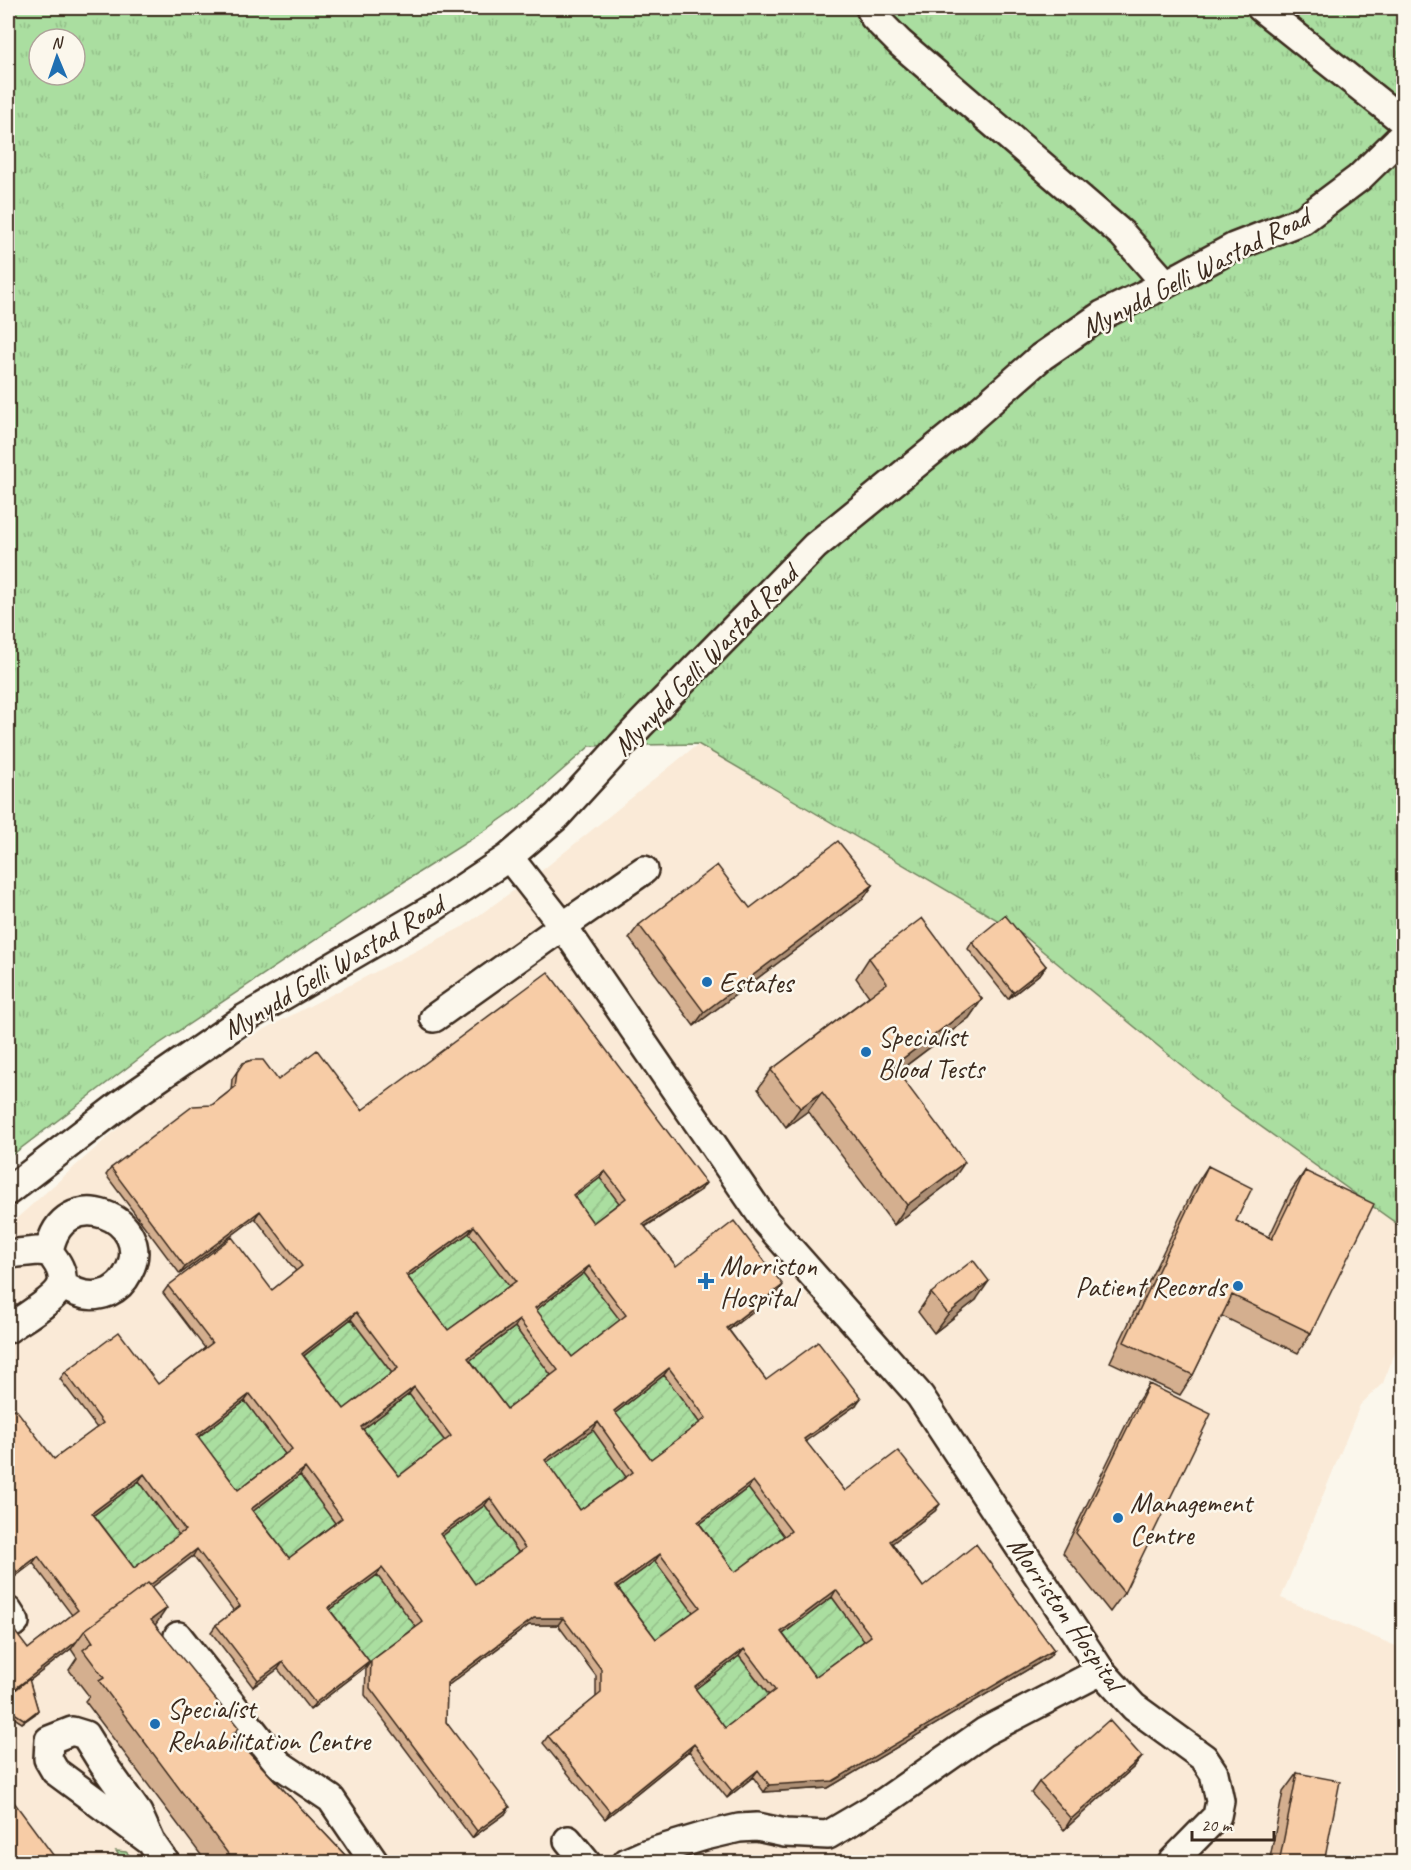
<svg xmlns="http://www.w3.org/2000/svg" width="1411" height="1870" viewBox="0 0 1411 1870" font-family="Caveat,sans-serif">
  <style>
    .built { fill: #faead7 }
    .grass { fill: url(#grass-tufts); stroke: #72845f; stroke-width: 1.5; fill-rule: evenodd }
    .garden { fill: url(#garden-furrows); stroke: #72845f; stroke-width: 1.5 }
    .lines { fill: none; stroke-linecap: round; stroke-linejoin: round }
    .minor-casing { stroke: #3b2a1e; stroke-width: 32 }
    .minor { stroke: #fbf7ec; stroke-width: 27 }
    .wall { fill: #d4af8f; stroke: #3b2a1e; stroke-width: 1.5; fill-rule: evenodd }
    .shaded-wall { fill: #ad8f74; stroke: #3b2a1e; stroke-width: 1.5 }
    .building { fill: #f7cca6; stroke: #3b2a1e; stroke-width: 1.5; fill-rule: evenodd }
    .poi-dot { fill: #1f6fb2; stroke: #fbf7ec; stroke-width: 2 }
    .labels { text-anchor: middle; dominant-baseline: central; stroke-width: 5; stroke-linejoin: round; paint-order: stroke }
    .street-label { font-size: 28px; fill: #3b2a1e; stroke: #fbf7ec }
    .poi-label { font-size: 28px; fill: #3b2a1e; stroke: #fbf7ec; text-anchor: start }
  </style>
  <defs>
    <pattern id="grass-tufts" width="24" height="20" patternUnits="userSpaceOnUse" patternTransform="scale(1.5)"><rect width="24" height="20" fill="#aadea0"/><path d="M3 7l-1-3M5 7V3M7 7l1-3M15 17l-1-3M17 17v-4M19 17l1-3" fill="none" stroke="#93bf89"/></pattern>
    <pattern id="garden-furrows" width="10" height="10" patternUnits="userSpaceOnUse" patternTransform="scale(1.5)"><rect width="10" height="10" fill="#aadea0"/><path d="M-1 1l2-2M0 10L10 0M9 11l2-2" fill="none" stroke="#93bf89"/></pattern>
  </defs>
  <rect width="100%" height="100%" fill="#fbf7ec"/>
  <filter id="ink" filterUnits="userSpaceOnUse"><feTurbulence type="fractalNoise" baseFrequency=".0167" numOctaves="2"/><feDisplacementMap in="SourceGraphic" scale="12" xChannelSelector="R" yChannelSelector="G"/><feConvolveMatrix kernelMatrix="1 2 1 2 8 2 1 2 1" color-interpolation-filters="sRGB"/></filter>
  <g filter="url(#ink)">
    <path class="built" d="M698,744L1023,935L1225,1101L1403,1228V1333L1383,1383L1360,1405L1281,1598L1403,1649V1862H8V1226L180,1073L464,926L545,868Z"/>
    <path class="grass" d="M8,8H1403V1228L1225,1101L1023,935L698,744L590,746L527,801L486,830L383,895L153,1048L8,1158ZM39,39H75V75H39Z
      M116,1851L126,1852L137,1862H124Z"/>
    <path class="garden" d="M600,1178L621,1205L588,1230L568,1202Z
      M469,1233L511,1288L443,1337L401,1282Z
      M584,1273L622,1322L568,1364L530,1315Z
      M351,1319L393,1375L339,1416L297,1361Z
      M515,1327L553,1377L502,1416L464,1365Z
      M664,1375L701,1425L646,1467L609,1418Z
      M409,1394L446,1443L394,1483L357,1434Z
      M245,1401L287,1456L233,1497L192,1442Z
      M593,1429L628,1479L575,1517L540,1467Z
      M300,1475L337,1525L284,1565L247,1516Z
      M139,1481L180,1537L129,1575L87,1520Z
      M748,1488L786,1538L730,1579L693,1529Z
      M485,1505L520,1555L470,1591L435,1541Z
      M655,1561L695,1614L651,1647L611,1593Z
      M377,1575L418,1629L366,1668L323,1615Z
      M832,1597L866,1643L810,1684L776,1639Z
      M739,1656L770,1697L720,1735L689,1694Z"/>
    <g class="lines">
      <g class="minor-casing">
        <path id="minor" d="M870,8L874,17L900,43L1122,234L1166,284
          M1261,8L1404,122
          M509,857L563,926L766,1222L920,1396L1101,1671L1134,1707L1204,1758L1214,1773L1220,1801L1217,1816L1172,1862
          M434,1018L563,926L644,870
          M8,1191L125,1101L245,1018L430,910L509,857L557,816L641,724L815,546L959,429L1041,357L1102,315L1166,284L1234,247L1303,220L1359,178L1404,134
          M49,1252C61,1178 158,1219 128,1273C124,1281 117,1288 109,1292C92,1299 76,1295 62,1284
          M8,1254L37,1251L49,1252C56,1260 64,1271 62,1283C59,1298 20,1320 8,1329
          M8,1611L15,1622
          M178,1636L279,1764L331,1799L374,1862
          M568,1840L586,1862
          M151,1842L55,1771L48,1759L49,1740L72,1731L85,1735L103,1764L138,1813L151,1842L165,1862
          M627,1862L645,1854L705,1836L739,1828L757,1827L785,1833L828,1835L884,1802L984,1732L1101,1671"/>
      </g>
      <use href="#minor" class="minor"/>
    </g>
    <path class="wall" d="M873,885L863,899L694,1026L629,938L639,925L750,908Z
      M972,942L1046,966L1041,973L1008,999L968,949Z
      M869,958L982,999L969,1018L898,1072L952,1181L894,1225L808,1111L786,1127L758,1089L771,1070L869,996L856,978Z
      M238,1070L278,1080L362,1110L701,1190L645,1227L676,1266L778,1292L729,1330L766,1380L856,1405L805,1441L845,1491L935,1511L892,1543L923,1587L1054,1650L1049,1657L828,1788L764,1792L753,1777L727,1798L689,1751L605,1819L543,1743L548,1736L596,1697V1676L558,1625H529L447,1686L446,1722L505,1814L472,1838L365,1695L366,1668L371,1661L416,1627L377,1575L330,1610L369,1661L364,1668L310,1710L278,1669L253,1687L211,1632L216,1625L234,1611L193,1556L152,1587L155,1625L233,1736L345,1855L340,1863H207L85,1701L89,1696L69,1670L77,1658L71,1649L72,1648L29,1681L38,1710L35,1714L22,1723L8,1714V1627L28,1649L72,1615L33,1563L12,1579L8,1573V1414L54,1459L97,1428L60,1379L65,1372L158,1384L205,1348L163,1293L168,1286L272,1290L296,1271L255,1218L180,1274L106,1175L111,1168L212,1105L231,1090L232,1079ZM600,1178L619,1203L593,1223L574,1197ZM469,1233L509,1286L448,1330L408,1277ZM584,1273L620,1320L572,1357L536,1310ZM351,1319L392,1373L344,1409L304,1356ZM515,1327L551,1375L507,1409L470,1360ZM664,1375L700,1423L651,1459L615,1413ZM409,1394L445,1441L399,1476L363,1429ZM245,1401L285,1454L238,1490L198,1437ZM593,1430L626,1477L580,1510L546,1462ZM300,1475L335,1523L289,1558L253,1511ZM139,1481L179,1535L134,1568L94,1515ZM748,1488L784,1536L735,1572L700,1524ZM485,1505L519,1553L475,1584L441,1536ZM655,1561L693,1612L656,1639L618,1588ZM832,1597L864,1641L815,1677L783,1634ZM739,1656L769,1695L725,1728L695,1689Z
      M1208,1166L1236,1221L1269,1237L1291,1191L1305,1171L1311,1333L1298,1353L1222,1316L1193,1375L1180,1395L1110,1362L1195,1186Z
      M931,1293L976,1300L934,1333L918,1312Z
      M1149,1384L1124,1593L1110,1612L1063,1553L1136,1404Z
      M1142,1757L1134,1767L1064,1830L1031,1793L1039,1782Z
      M1297,1773L1324,1863H1269L1283,1792Z"/>
    <path class="shaded-wall" d="M873,885L863,899L694,1026L704,1012Z
      M1046,966L1041,973L1008,999L1013,992Z
      M982,999L969,1018L880,1085L893,1066Z
      M822,1092L808,1111L786,1127L800,1108Z
      M965,1162L952,1181L894,1225L907,1205Z
      M605,1171L600,1178L568,1202L573,1195Z
      M706,1183L701,1190L638,1231L643,1224Z
      M260,1211L255,1218L180,1274L185,1267Z
      M474,1226L469,1233L401,1282L406,1275Z
      M589,1266L584,1273L530,1315L535,1308Z
      M989,1281L976,1300L934,1333L948,1314Z
      M783,1285L778,1292L722,1335L727,1328Z
      M356,1312L351,1319L297,1361L302,1354Z
      M519,1320L515,1327L464,1365L468,1358Z
      M669,1368L664,1375L609,1418L614,1411Z
      M414,1387L409,1394L357,1434L361,1427Z
      M250,1394L245,1401L192,1442L197,1435Z
      M861,1398L856,1405L799,1446L804,1439Z
      M598,1422L593,1430L540,1467L545,1460Z
      M305,1468L300,1475L247,1516L251,1509Z
      M144,1474L139,1481L87,1520L92,1513Z
      M753,1481L748,1488L693,1529L698,1522Z
      M490,1498L485,1505L435,1541L440,1534Z
      M940,1504L935,1511L886,1548L890,1541Z
      M197,1549L193,1556L89,1635L87,1633Z
      M660,1554L655,1561L611,1593L616,1586Z
      M38,1556L33,1563L12,1579L17,1572Z
      M382,1568L377,1575L323,1615L328,1608Z
      M836,1590L832,1597L776,1639L781,1632Z
      M167,1608L154,1627L151,1620Z
      M534,1618H563L558,1625H529L442,1690L447,1683Z
      M77,1641L72,1648L8,1697V1694Z
      M744,1649L739,1656L689,1694L694,1687Z
      M1054,1650L1049,1657L828,1788L764,1792L769,1785Z
      M369,1661L364,1668L310,1710L315,1703Z
      M283,1662L278,1669L253,1687L258,1680Z
      M38,1710L35,1714L22,1723L25,1720Z
      M694,1744L689,1751L605,1819L610,1812Z
      M1142,1757L1134,1767L1064,1830L1071,1819Z
      M758,1770L753,1777L727,1798L732,1791Z
      M510,1807L505,1814L472,1838L477,1831Z
      M345,1855L340,1863H335Z"/>
    <path class="building" d="M838,841L873,885L704,1012L639,925L717,865L750,908Z
      M1005,915L1046,966L1013,992L972,942Z
      M922,918L982,999L893,1066L965,1162L907,1205L822,1092L800,1108L771,1070L887,983L869,958Z
      M548,972L706,1183L643,1224L676,1266L734,1221L783,1285L727,1328L766,1380L818,1342L861,1398L804,1439L845,1491L898,1451L940,1504L890,1541L923,1587L976,1544L1054,1650L833,1781L769,1785L758,1770L732,1791L694,1744L610,1812L548,1736L601,1693V1669L563,1618H534L447,1683L446,1722L510,1807L477,1831L370,1688L371,1661L423,1622L382,1568L328,1608L369,1661L315,1703L283,1662L258,1680L216,1625L240,1606L197,1549L150,1585L148,1583L85,1630L77,1641L8,1694V1627L10,1625L28,1649L78,1610L38,1556L17,1572L8,1560V1414L15,1408L54,1459L103,1423L65,1372L119,1332L158,1384L212,1343L168,1286L232,1237L272,1290L302,1266L260,1211L185,1267L111,1168L193,1106L212,1105L235,1087L237,1072L243,1063L252,1060H263L278,1080L317,1050L362,1110ZM605,1171L626,1198L593,1223L573,1195ZM474,1226L516,1281L448,1330L406,1275ZM589,1266L626,1315L572,1357L535,1308ZM356,1312L398,1368L344,1409L302,1354ZM519,1320L558,1370L507,1409L468,1358ZM669,1368L706,1418L651,1459L614,1411ZM414,1387L451,1436L399,1476L361,1427ZM250,1394L292,1449L238,1490L197,1435ZM598,1422L633,1472L580,1510L545,1460ZM305,1468L342,1518L289,1558L251,1509ZM144,1474L185,1530L134,1568L92,1513ZM753,1481L791,1531L735,1572L698,1522ZM490,1498L525,1548L475,1584L440,1534ZM660,1554L700,1607L656,1639L616,1586ZM836,1590L871,1636L815,1677L781,1632ZM744,1649L775,1690L725,1728L694,1687Z
      M1208,1166L1252,1188L1236,1221L1272,1239L1305,1171L1374,1204L1311,1333L1232,1295L1193,1375L1124,1342Z
      M973,1260L989,1281L948,1314L931,1293Z
      M1149,1384L1211,1414L1124,1593L1076,1533Z
      M148,1583L167,1608L151,1620L239,1728L232,1735L345,1855L335,1863H235L99,1681L104,1678L83,1650L93,1642L85,1630Z
      M29,1679L38,1710L25,1720L8,1709V1696Z
      M1109,1720L1142,1757L1071,1819L1039,1782Z
      M1297,1773L1340,1781L1324,1863H1279Z
      M8,1794L59,1863H8Z"/>
  </g>
  <g class="poi-dot">
    <circle cx="707" cy="982" r="6"/>
    <circle cx="866" cy="1052" r="6"/>
    <path d="M703 1272h6v6h6v6h-6v6h-6v-6h-6v-6h6z"/>
    <circle cx="1238" cy="1286" r="6"/>
    <circle cx="1118" cy="1518" r="6"/>
    <circle cx="155" cy="1724" r="6"/>
  </g>
  <g class="labels">
    <g class="street-label">
      <text transform="translate(1195 272) rotate(-27)">Mynydd Gelli Wastad Road</text>
      <text transform="translate(705 660) rotate(-46)">Mynydd Gelli Wastad Road</text>
      <text transform="translate(333 967) rotate(-31)">Mynydd Gelli Wastad Road</text>
      <text transform="translate(1066 1613) rotate(55)">Morriston Hospital</text>
    </g>
    <g class="poi-label">
      <text x="719" y="982">Estates</text>
      <text x="878" y="1036">Specialist<tspan x="878" dy="32">Blood Tests</tspan></text>
      <text x="720" y="1265">Morriston<tspan x="720" dy="32">Hospital</tspan></text>
      <text x="1226" y="1286" text-anchor="end">Patient Records</text>
      <text x="1130" y="1502">Management<tspan x="1130" dy="32">Centre</tspan></text>
      <text x="167" y="1708">Specialist<tspan x="167" dy="32">Rehabilitation Centre</tspan></text>
    </g>
  </g>
  <rect width="1411" height="1870" fill="none" stroke="#fbf7ec" stroke-width="30"/>
  <rect x="15" y="15" width="1381" height="1840" fill="none" stroke="#3b2a1e" stroke-width="2" filter="url(#ink)"/>
  <g transform="translate(57 57) rotate(358)"><circle r="28" fill="#fbf7ec" stroke="#aea59a" stroke-width="1.5"/>
  <path d="M0-4.5L10 22L0 15L-10 22Z" fill="#1f6fb2"/>
  <text y="-9" font-size="16" font-weight="bold" text-anchor="middle" fill="#3b2a1e">N</text>
  </g>
  <path d="M1192 1831v9h82v-9" fill="none" stroke="#3b2a1e" stroke-width="3"/>
  <text x="1201" y="1831" font-size="18" fill="#3b2a1e" stroke="#fbf7ec" stroke-width="4.5" paint-order="stroke">20 m</text>
</svg>
